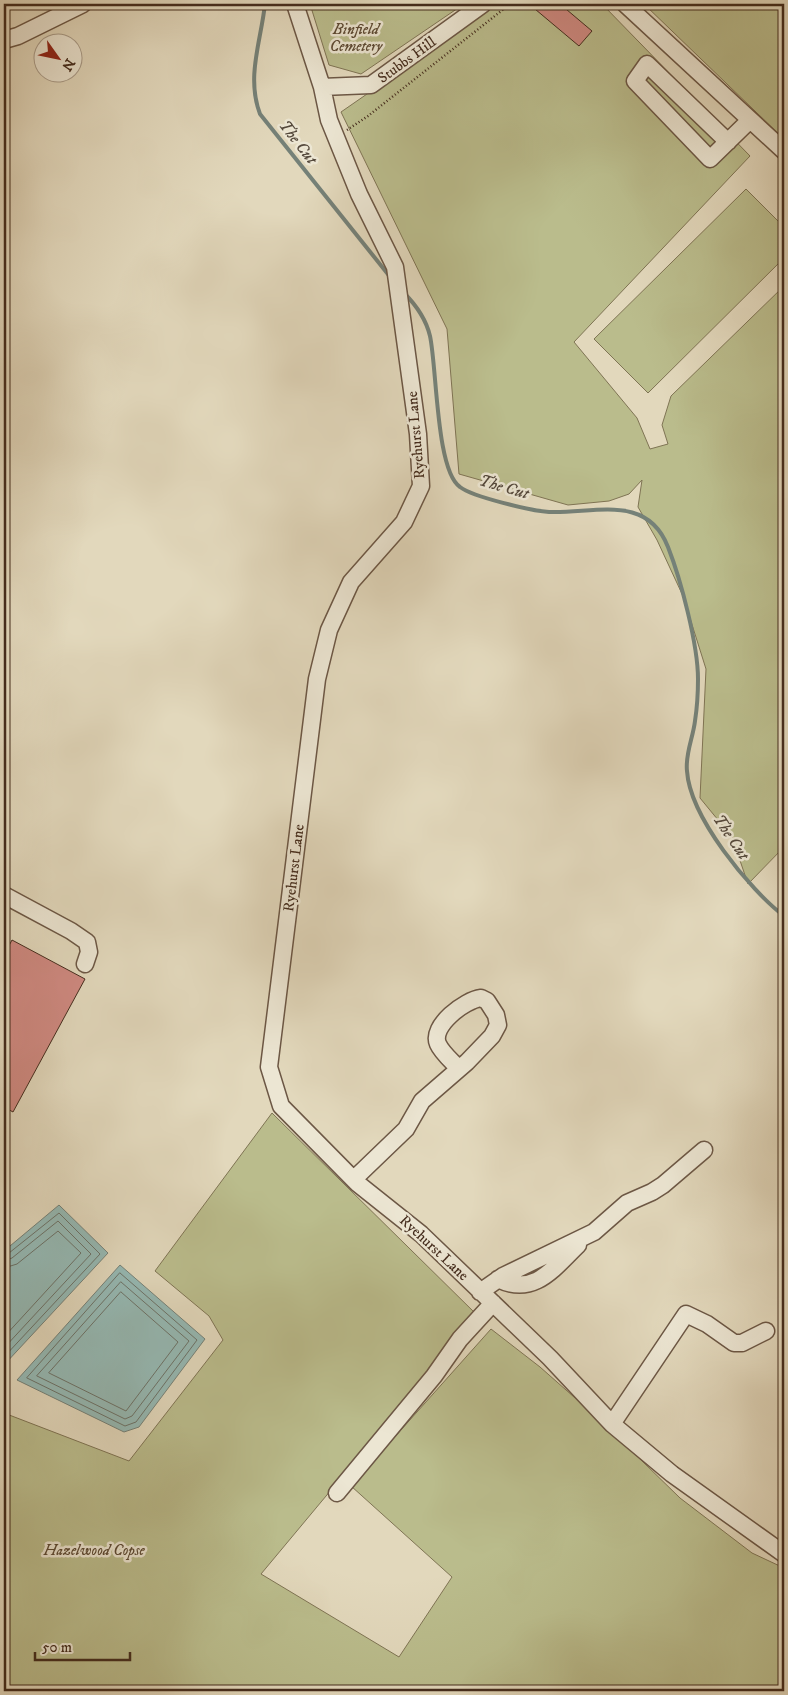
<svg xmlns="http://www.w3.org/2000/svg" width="788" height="1695" viewBox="0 0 788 1695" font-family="'IM FELL DW Pica',serif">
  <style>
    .green { fill: #babc8c; stroke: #7f7454 }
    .water { fill: #95b9b4; stroke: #758178 }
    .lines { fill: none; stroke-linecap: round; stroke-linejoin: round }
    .shore { stroke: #6c7268; stroke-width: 1 }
    .stream { stroke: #758178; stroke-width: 4 }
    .building { fill: #cf8981; stroke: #442c1d }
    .minor-casing { stroke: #6c5745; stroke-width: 19 }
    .path { stroke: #442c1d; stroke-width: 2.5; stroke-dasharray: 1 2.5; stroke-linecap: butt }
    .minor { stroke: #ece6d3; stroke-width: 16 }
    .labels { text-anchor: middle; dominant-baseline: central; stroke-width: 5; stroke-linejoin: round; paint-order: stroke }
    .park-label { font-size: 15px; font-style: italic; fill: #5c4933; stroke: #ece6d3 }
    .street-label { font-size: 15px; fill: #442c1d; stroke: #ece6d3 }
    .water-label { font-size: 16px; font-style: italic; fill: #54483b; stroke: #ece6d3 }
  </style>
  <rect width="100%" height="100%" fill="#e2d8bc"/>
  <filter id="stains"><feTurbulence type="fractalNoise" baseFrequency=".004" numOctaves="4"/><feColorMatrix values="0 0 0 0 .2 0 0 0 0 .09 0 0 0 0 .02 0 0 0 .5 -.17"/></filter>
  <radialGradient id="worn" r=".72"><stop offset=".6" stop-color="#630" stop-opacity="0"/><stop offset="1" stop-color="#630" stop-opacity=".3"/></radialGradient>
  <path class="green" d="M310,4H464L361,74L329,65Z
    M497,4H602L750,156L574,342L637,418L650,449L668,444L662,425L671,396L784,286V847L748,884L732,837L700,798L706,669L683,596L657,540L638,507L642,480L629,494L609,501L568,505L459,474L447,329L341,112Z
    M644,4H784V139Z
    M746,189L784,227V258L648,393L594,339Z
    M272,1113L477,1315L261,1574L399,1657L452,1577L351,1486L491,1329L540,1367L600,1420L680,1498L752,1553L784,1568V1691H4V1413L129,1461L223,1340L209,1316L155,1271Z"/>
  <path class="water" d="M59,1205L108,1253L4,1365V1251Z
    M120,1265L205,1339L139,1427L124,1432L17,1380Z"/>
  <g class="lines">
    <path class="shore" d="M4,1254L9,1253L59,1213L100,1254L4,1357
      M4,1261L12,1258L58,1221L91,1254L4,1348
      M4,1268L17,1264L58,1231L81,1253L4,1337
      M120,1273L197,1340L136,1422L125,1426L27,1378Z
      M121,1282L189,1341L132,1416L125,1419L37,1376Z
      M121,1292L178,1342L126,1411L49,1373Z"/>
    <path class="stream" d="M265,4C261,41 246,77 260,114L391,278
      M404,293C416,305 426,319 430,336C437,368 436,471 460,487C473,497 532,511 549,512C594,514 647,493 668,547C681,580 698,645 698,679C698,693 697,708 695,721C693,738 685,754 687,771C690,817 749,889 784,916"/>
  </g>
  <path class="building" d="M529,4H560L592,31L579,46Z
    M12,940L85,979L13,1112L4,1107V955Z"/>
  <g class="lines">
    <g class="minor-casing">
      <path id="minor" d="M295,4L322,87L329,120L359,194L395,267L418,434L421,486L404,522L351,582L329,630L317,679L269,1067L281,1106L357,1183L421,1234L550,1358L612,1424L672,1474L784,1554
        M625,4L784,151
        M4,40L18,36L83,4
        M322,87L371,85L483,4
        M728,142L647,64L635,81L710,159L750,120
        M4,895L71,931L87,942L89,952L85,964
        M354,1179L406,1129L422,1101L467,1062L492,1036L498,1025L496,1015L487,1001L481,998C465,1000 430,1026 438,1044C442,1053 453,1062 459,1069
        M498,1279C534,1297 554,1268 578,1245
        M480,1292L503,1276L594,1232L627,1203L652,1192L663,1185L704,1150
        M612,1424L686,1314L707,1324L734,1343H742L766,1331
        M337,1493L434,1376L460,1339L493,1303"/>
    </g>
    <path class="path" d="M347,130L368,116L510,4"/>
    <use href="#minor" class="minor"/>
  </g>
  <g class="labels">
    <g class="park-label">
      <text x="356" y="29">Binfield<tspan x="356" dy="17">Cemetery</tspan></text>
      <text x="94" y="1550">Hazelwood Copse</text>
    </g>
    <g class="street-label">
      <text transform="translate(407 60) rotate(-36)">Stubbs Hill</text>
      <text transform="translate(416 435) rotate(-95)">Ryehurst Lane</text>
      <text transform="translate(294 868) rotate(-83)">Ryehurst Lane</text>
      <text transform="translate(434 1248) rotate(43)">Ryehurst Lane</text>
    </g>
    <g class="water-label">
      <text transform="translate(298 142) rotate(52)">The Cut</text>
      <text transform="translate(504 487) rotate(16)">The Cut</text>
      <text transform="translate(731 837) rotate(56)">The Cut</text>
    </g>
  </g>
  <rect width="788" height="1695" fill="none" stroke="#e2d8bc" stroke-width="20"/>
  <rect x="5" y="5" width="778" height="1685" fill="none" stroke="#442c1d" stroke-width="2.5"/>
  <rect x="10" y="10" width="768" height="1675" fill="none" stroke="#442c1d"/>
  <g transform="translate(58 58) rotate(123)"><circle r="24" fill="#ece6d3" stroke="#a99c8a"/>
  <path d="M0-4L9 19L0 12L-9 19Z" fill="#8f2418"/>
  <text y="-8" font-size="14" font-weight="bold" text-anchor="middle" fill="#442c1d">N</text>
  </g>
  <path d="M35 1652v8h95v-8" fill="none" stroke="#442c1d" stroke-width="2.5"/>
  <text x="42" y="1652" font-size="15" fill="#442c1d" stroke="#ece6d3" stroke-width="4" paint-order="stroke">50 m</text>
  <rect width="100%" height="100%" filter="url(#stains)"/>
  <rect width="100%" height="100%" fill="url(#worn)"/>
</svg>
